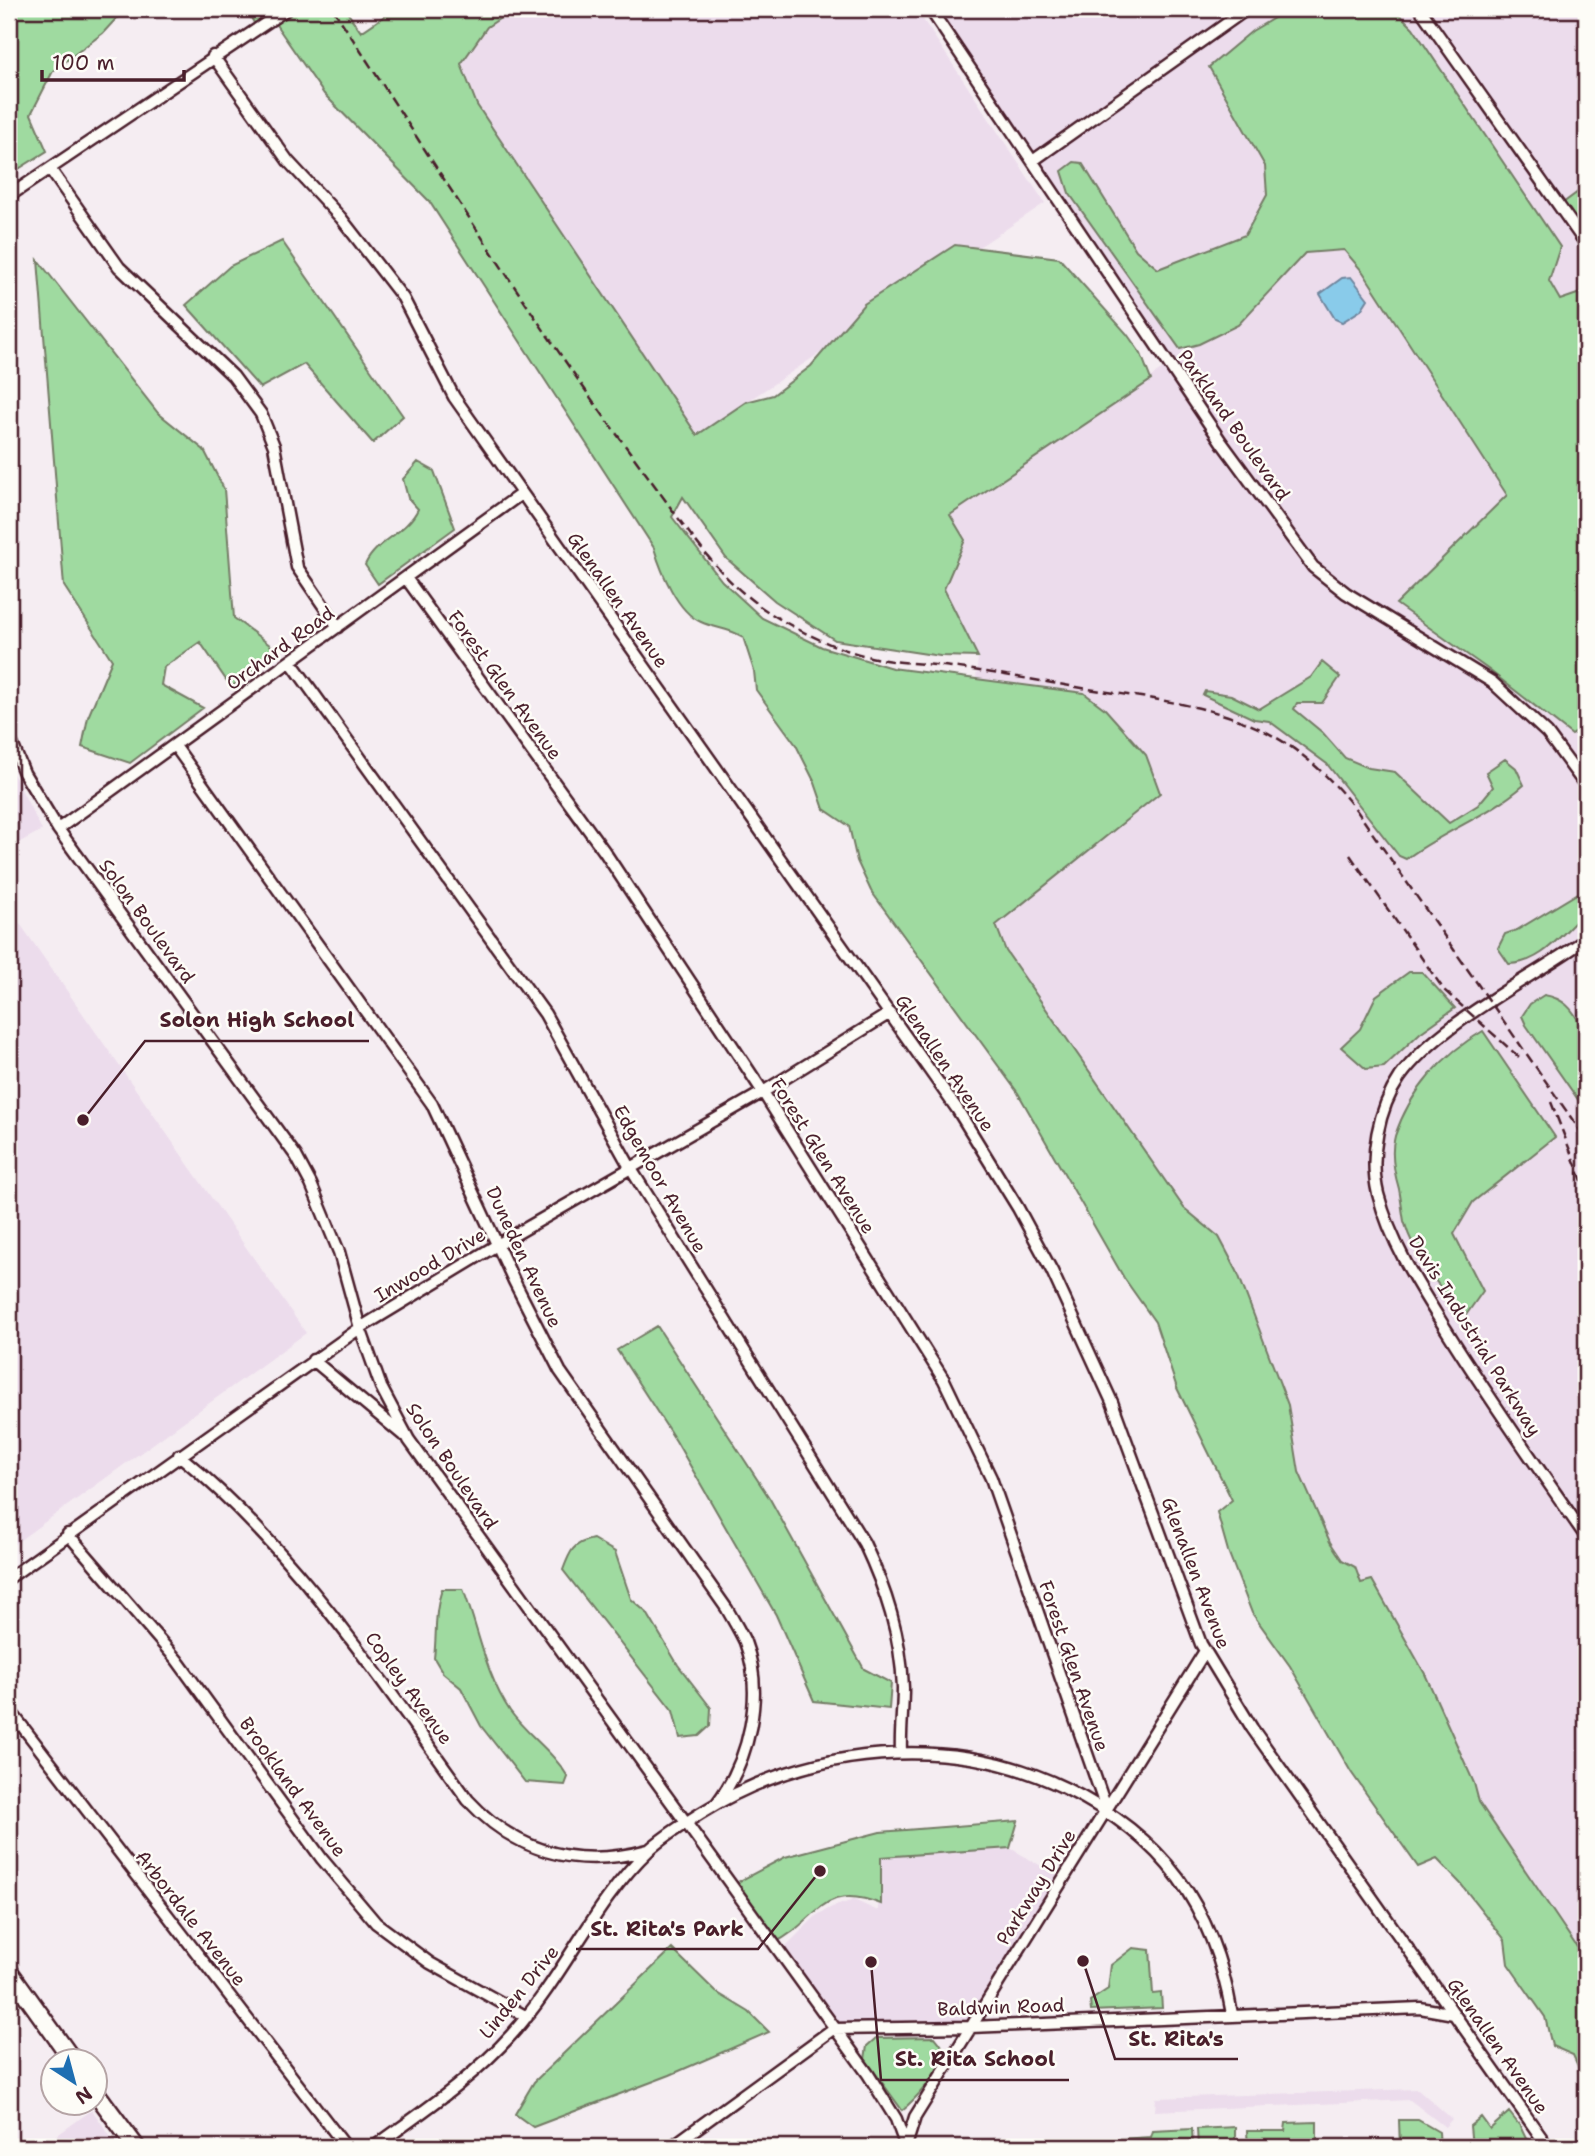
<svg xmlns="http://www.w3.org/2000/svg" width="1595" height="2156" viewBox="0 0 1595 2156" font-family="'Shantell Sans',sans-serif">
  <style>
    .built { fill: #ecdcec }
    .green { fill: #9fdaa0; stroke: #747c66; stroke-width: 2 }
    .water { fill: #89cbea; stroke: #70869e; stroke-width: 2 }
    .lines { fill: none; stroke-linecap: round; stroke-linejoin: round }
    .minor-casing { stroke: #4a1f2b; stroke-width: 15 }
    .primary-casing { stroke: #4a1f2b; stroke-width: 21 }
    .minor { stroke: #fdfcf7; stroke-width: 10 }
    .primary { stroke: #fdfcf7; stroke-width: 16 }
    .rail { stroke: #4a1f2b; stroke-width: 2.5; stroke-dasharray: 10 5; stroke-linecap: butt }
    .labels { text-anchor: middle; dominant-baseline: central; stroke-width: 5; stroke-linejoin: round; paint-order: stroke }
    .street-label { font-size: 19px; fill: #4a1f2b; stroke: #fdfcf7 }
    .leader { fill: none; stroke: #4a1f2b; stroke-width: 2.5 }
    .callout-dot { fill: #4a1f2b; stroke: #fdfcf7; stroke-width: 2.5 }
    .callout-label { font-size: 21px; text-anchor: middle; font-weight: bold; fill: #4a1f2b; stroke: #fdfcf7; stroke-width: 5; stroke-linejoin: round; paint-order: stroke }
  </style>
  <rect width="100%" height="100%" fill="#f5edf2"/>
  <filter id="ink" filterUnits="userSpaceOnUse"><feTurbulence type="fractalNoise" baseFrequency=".0143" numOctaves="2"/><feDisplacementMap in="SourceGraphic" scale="14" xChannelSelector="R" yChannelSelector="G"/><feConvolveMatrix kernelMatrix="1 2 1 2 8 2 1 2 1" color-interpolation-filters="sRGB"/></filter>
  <g filter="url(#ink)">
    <path class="built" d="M514,9H916L1045,203L697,435L444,55Z
      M930,9H1586V186L1559,206L1586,244V2007L1494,1872L1006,951L996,925L1160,792L1146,755L1084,693L976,679L978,657L944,589L965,541L950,515L1170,364Z
      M9,766L42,830L9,848Z
      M9,908L306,1333L9,1548Z
      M1010,1848L1062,1878L975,2021L837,2023L780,1952L817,1915L832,1907L854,1900L878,1911L881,1857Z
      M1418,2089L1452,2119L1445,2127L1410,2100L1155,2111L1156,2098Z
      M92,2110L118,2147H41Z
      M1002,2137V2147H906Z"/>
    <path class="green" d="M20,9H125L103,33L53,71L31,114L47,151L9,175V13Z
      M246,9H345L361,32L395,9H514L487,27L461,64L477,105L697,435L746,402L773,395L811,366L864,304L955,245L1059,258L1127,334L1141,354L1151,380L950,515L965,540L944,589L978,657L940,656L835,640L775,601L726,558L683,497L672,517L722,581L762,618L822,647L892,668L1084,693L1105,709L1146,755L1160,793L996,925L1006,951L1184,1208L1219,1237L1237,1271L1288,1405L1299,1472L1330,1542L1342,1560L1355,1567L1361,1583L1372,1580L1425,1674L1474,1783L1479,1802L1577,1947L1586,1943V2097L1583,2077L1573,2055L1552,2046L1545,2017L1508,1964L1505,1940L1460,1883L1437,1859L1418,1867L1351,1772L1290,1666L1252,1613L1228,1551L1217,1512L1232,1500L1177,1388L1155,1322L1124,1278L1018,1093L871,891L857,861L849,826L824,809L815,783L796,745L756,690L754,671L743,637C727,627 716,629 701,622C677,612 661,571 654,548L429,201L324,94L272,19L257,28Z
      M1289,9H1394L1413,28L1560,247L1549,281L1560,300L1586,291V725L1572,735L1489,670L1396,604L1507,495L1363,272L1344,250L1305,253L1238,325L1199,344L1180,349L1069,193L1062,171L1074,162L1082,163L1136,250L1158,269L1245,235L1267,195L1265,166L1209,67L1252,31Z
      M1586,186V244L1559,206Z
      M282,241L403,416L373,443L304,364L260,388L186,305L230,266Z
      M38,260L158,413L204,450L224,489L234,618L279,652L231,687L200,642L164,667L161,685L203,708L130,763L82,747L88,717L112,660L64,586Z
      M418,462L434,471L455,528L378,584L365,565C376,540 406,534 418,509L408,498L403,479Z
      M1322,662L1340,677L1322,703H1297L1294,709L1323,733L1345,758L1369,768L1395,772L1449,823L1478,805L1493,787L1486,772L1505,759L1516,768L1524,785C1489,816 1443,831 1406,859L1399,856L1327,764L1269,721L1254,719L1203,695L1205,691L1231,695L1259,709L1311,677Z
      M1580,892L1586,896V912C1562,932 1544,963 1509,964L1498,948L1505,934L1517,930Z
      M1409,972H1422L1455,1008L1420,1033L1384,1067L1366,1069L1341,1047L1360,1029L1376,996Z
      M1544,995C1595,1003 1586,1070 1586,1111L1526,1025L1522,1016L1530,1004Z
      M1483,1031L1555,1137L1473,1202L1454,1234L1483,1291L1466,1315C1440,1290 1414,1256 1404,1221C1402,1210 1401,1199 1399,1189C1394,1172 1390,1153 1395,1136C1409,1092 1443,1054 1483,1031Z
      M657,1326L770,1499L864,1669L891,1683L889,1709L814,1701L776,1615L676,1441L617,1350Z
      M593,1539L615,1552L631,1599L647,1613L678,1665L711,1708L710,1726L699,1736L680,1738L673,1711L563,1570C570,1551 573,1543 593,1539Z
      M442,1589H463C479,1630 485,1674 510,1711C527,1735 553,1751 568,1777L565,1785L525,1782L481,1726L461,1688L443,1673L434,1658C437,1634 434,1612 442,1589Z
      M1018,1821L1010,1848L881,1857V1904C821,1880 818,1922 774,1943L732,1885L785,1857L880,1832Z
      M1133,1948L1150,1950L1153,1994L1161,1993L1162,2008L1091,2011L1090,2001L1108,1989L1111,1965Z
      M672,1949L716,1992L749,2012L769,2032L670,2075L533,2127L515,2114L534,2082Z
      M935,2037C940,2043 946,2049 943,2057C938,2074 915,2100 902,2110L865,2059L867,2046L876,2038Z
      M1509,2112L1520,2126L1530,2147H1472L1470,2126L1481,2117L1490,2129Z
      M1399,2120H1418L1439,2132L1440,2147H1400Z
      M1317,2122V2147H1248L1247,2131H1285L1286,2123Z
      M1235,2127V2147H1198L1197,2129Z
      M1192,2129L1193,2147H1116L1120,2139L1151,2137L1153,2131Z"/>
    <path class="water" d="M1351,277L1368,299L1361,310L1342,322L1335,319L1320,294L1342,278Z"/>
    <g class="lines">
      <g class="minor-casing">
        <path id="minor" d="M930,9L1222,443L1313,567L1346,593L1492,682L1547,733L1586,786
          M1420,9L1586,244
          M213,56L288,161L341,218L403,298L454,397L957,1109L1018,1208L1052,1271L1112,1402L1201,1644L1252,1728L1548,2147
          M1034,160L1247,9
          M50,169L119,267L233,376L261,414L274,446L297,567L338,627
          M9,196L287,9
          M406,578L604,851L763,1092L944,1380L991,1478L1106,1808
          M291,662L545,1014L631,1169L864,1543C886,1590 901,1635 903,1688C903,1710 900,1731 901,1753
          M9,736L24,773L58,829L296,1156L311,1184L339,1252L360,1328L381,1387L409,1440L868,2074L896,2119L906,2147
          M175,746L432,1104L514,1281L560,1371L727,1609C733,1620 740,1631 745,1642C765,1694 749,1761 717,1803
          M58,829L521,494
          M1586,939C1529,980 1439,1023 1400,1077C1378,1109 1369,1157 1378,1194C1391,1244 1420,1288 1447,1331C1491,1402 1539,1469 1586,1537
          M313,1360L403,1435
          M179,1455C297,1552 379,1678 468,1800C517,1853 578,1869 648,1850
          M68,1534L177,1660L322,1859L376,1923L430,1963L527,2017
          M9,1578L360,1328L497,1245L763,1092L890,1013
          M9,1709L346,2147
          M906,2146L915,2117L1205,1651
          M374,2147C422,2112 472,2079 512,2034C563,1978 594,1902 649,1850C664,1836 684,1824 701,1813C809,1746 950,1732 1065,1788C1164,1837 1213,1905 1232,2014
          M671,2147L833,2029L970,2027L1420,2008L1454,2014"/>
      </g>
      <g class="primary-casing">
        <path id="primary" d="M9,1971L74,2062
          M94,2090L136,2147"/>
      </g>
      <use href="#minor" class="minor"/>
      <use href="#primary" class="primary"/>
      <path class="rail" d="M333,9C435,163 533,323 644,471C680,519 716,578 767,611C799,632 838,650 875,658C897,663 921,663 944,666C992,672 1040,681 1088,689C1205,707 1279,711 1357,811L1586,1139
        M1350,855L1444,990L1520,1058
        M1551,1102L1586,1191"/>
    </g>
  </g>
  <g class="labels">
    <g class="street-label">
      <text transform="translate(1234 425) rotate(55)">Parkland Boulevard</text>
      <text transform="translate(618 600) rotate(55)">Glenallen Avenue</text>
      <text transform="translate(280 648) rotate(-36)">Orchard Road</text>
      <text transform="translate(505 685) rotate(54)">Forest Glen Avenue</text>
      <text transform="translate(147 921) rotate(54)">Solon Boulevard</text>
      <text transform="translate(945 1063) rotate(56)">Glenallen Avenue</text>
      <text transform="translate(823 1156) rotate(58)">Forest Glen Avenue</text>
      <text transform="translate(660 1179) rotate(60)">Edgemoor Avenue</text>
      <text transform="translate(524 1257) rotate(65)">Duneden Avenue</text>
      <text transform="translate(430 1265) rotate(-31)">Inwood Drive</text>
      <text transform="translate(1475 1336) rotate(58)">Davis Industrial Parkway</text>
      <text transform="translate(452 1466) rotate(56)">Solon Boulevard</text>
      <text transform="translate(1196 1573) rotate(69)">Glenallen Avenue</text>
      <text transform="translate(1074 1666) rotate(71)">Forest Glen Avenue</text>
      <text transform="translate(409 1688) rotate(54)">Copley Avenue</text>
      <text transform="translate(293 1787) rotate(54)">Brookland Avenue</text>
      <text transform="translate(1036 1887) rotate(-58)">Parkway Drive</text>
      <text transform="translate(191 1918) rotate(52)">Arbordale Avenue</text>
      <text transform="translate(519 1992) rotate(-51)">Linden Drive</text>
      <text transform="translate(1001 2007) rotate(-2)">Baldwin Road</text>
      <text transform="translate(1498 2046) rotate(55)">Glenallen Avenue</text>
    </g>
  </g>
  <path class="leader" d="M83 1120L145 1041H369M820 1871L758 1949H576M1083 1961L1115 2059H1238M871 1962L881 2080H1069"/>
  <g class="callout-dot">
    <circle cx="83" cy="1120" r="7"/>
    <circle cx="820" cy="1871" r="7"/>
    <circle cx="1083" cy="1961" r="7"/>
    <circle cx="871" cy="1962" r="7"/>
  </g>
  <g class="callout-label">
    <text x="257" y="1027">Solon High School</text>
    <text x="667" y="1936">St. Rita's Park</text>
    <text x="1176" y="2046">St. Rita's</text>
    <text x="975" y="2066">St. Rita School</text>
  </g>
  <rect width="1595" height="2156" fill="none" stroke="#fdfcf7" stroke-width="35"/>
  <rect x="18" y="18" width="1560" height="2121" fill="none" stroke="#4a1f2b" stroke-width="2.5" filter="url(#ink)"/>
  <g transform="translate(74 2082) rotate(144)"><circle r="33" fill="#fdfcf7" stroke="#b5a4a5" stroke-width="2"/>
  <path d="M0-5L12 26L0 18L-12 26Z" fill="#1f6fb2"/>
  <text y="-10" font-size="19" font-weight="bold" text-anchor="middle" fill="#4a1f2b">N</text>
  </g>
  <path d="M42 70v10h142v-10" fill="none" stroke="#4a1f2b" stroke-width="3.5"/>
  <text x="52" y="70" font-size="21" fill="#4a1f2b" stroke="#fdfcf7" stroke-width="5" paint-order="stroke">100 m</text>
</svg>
